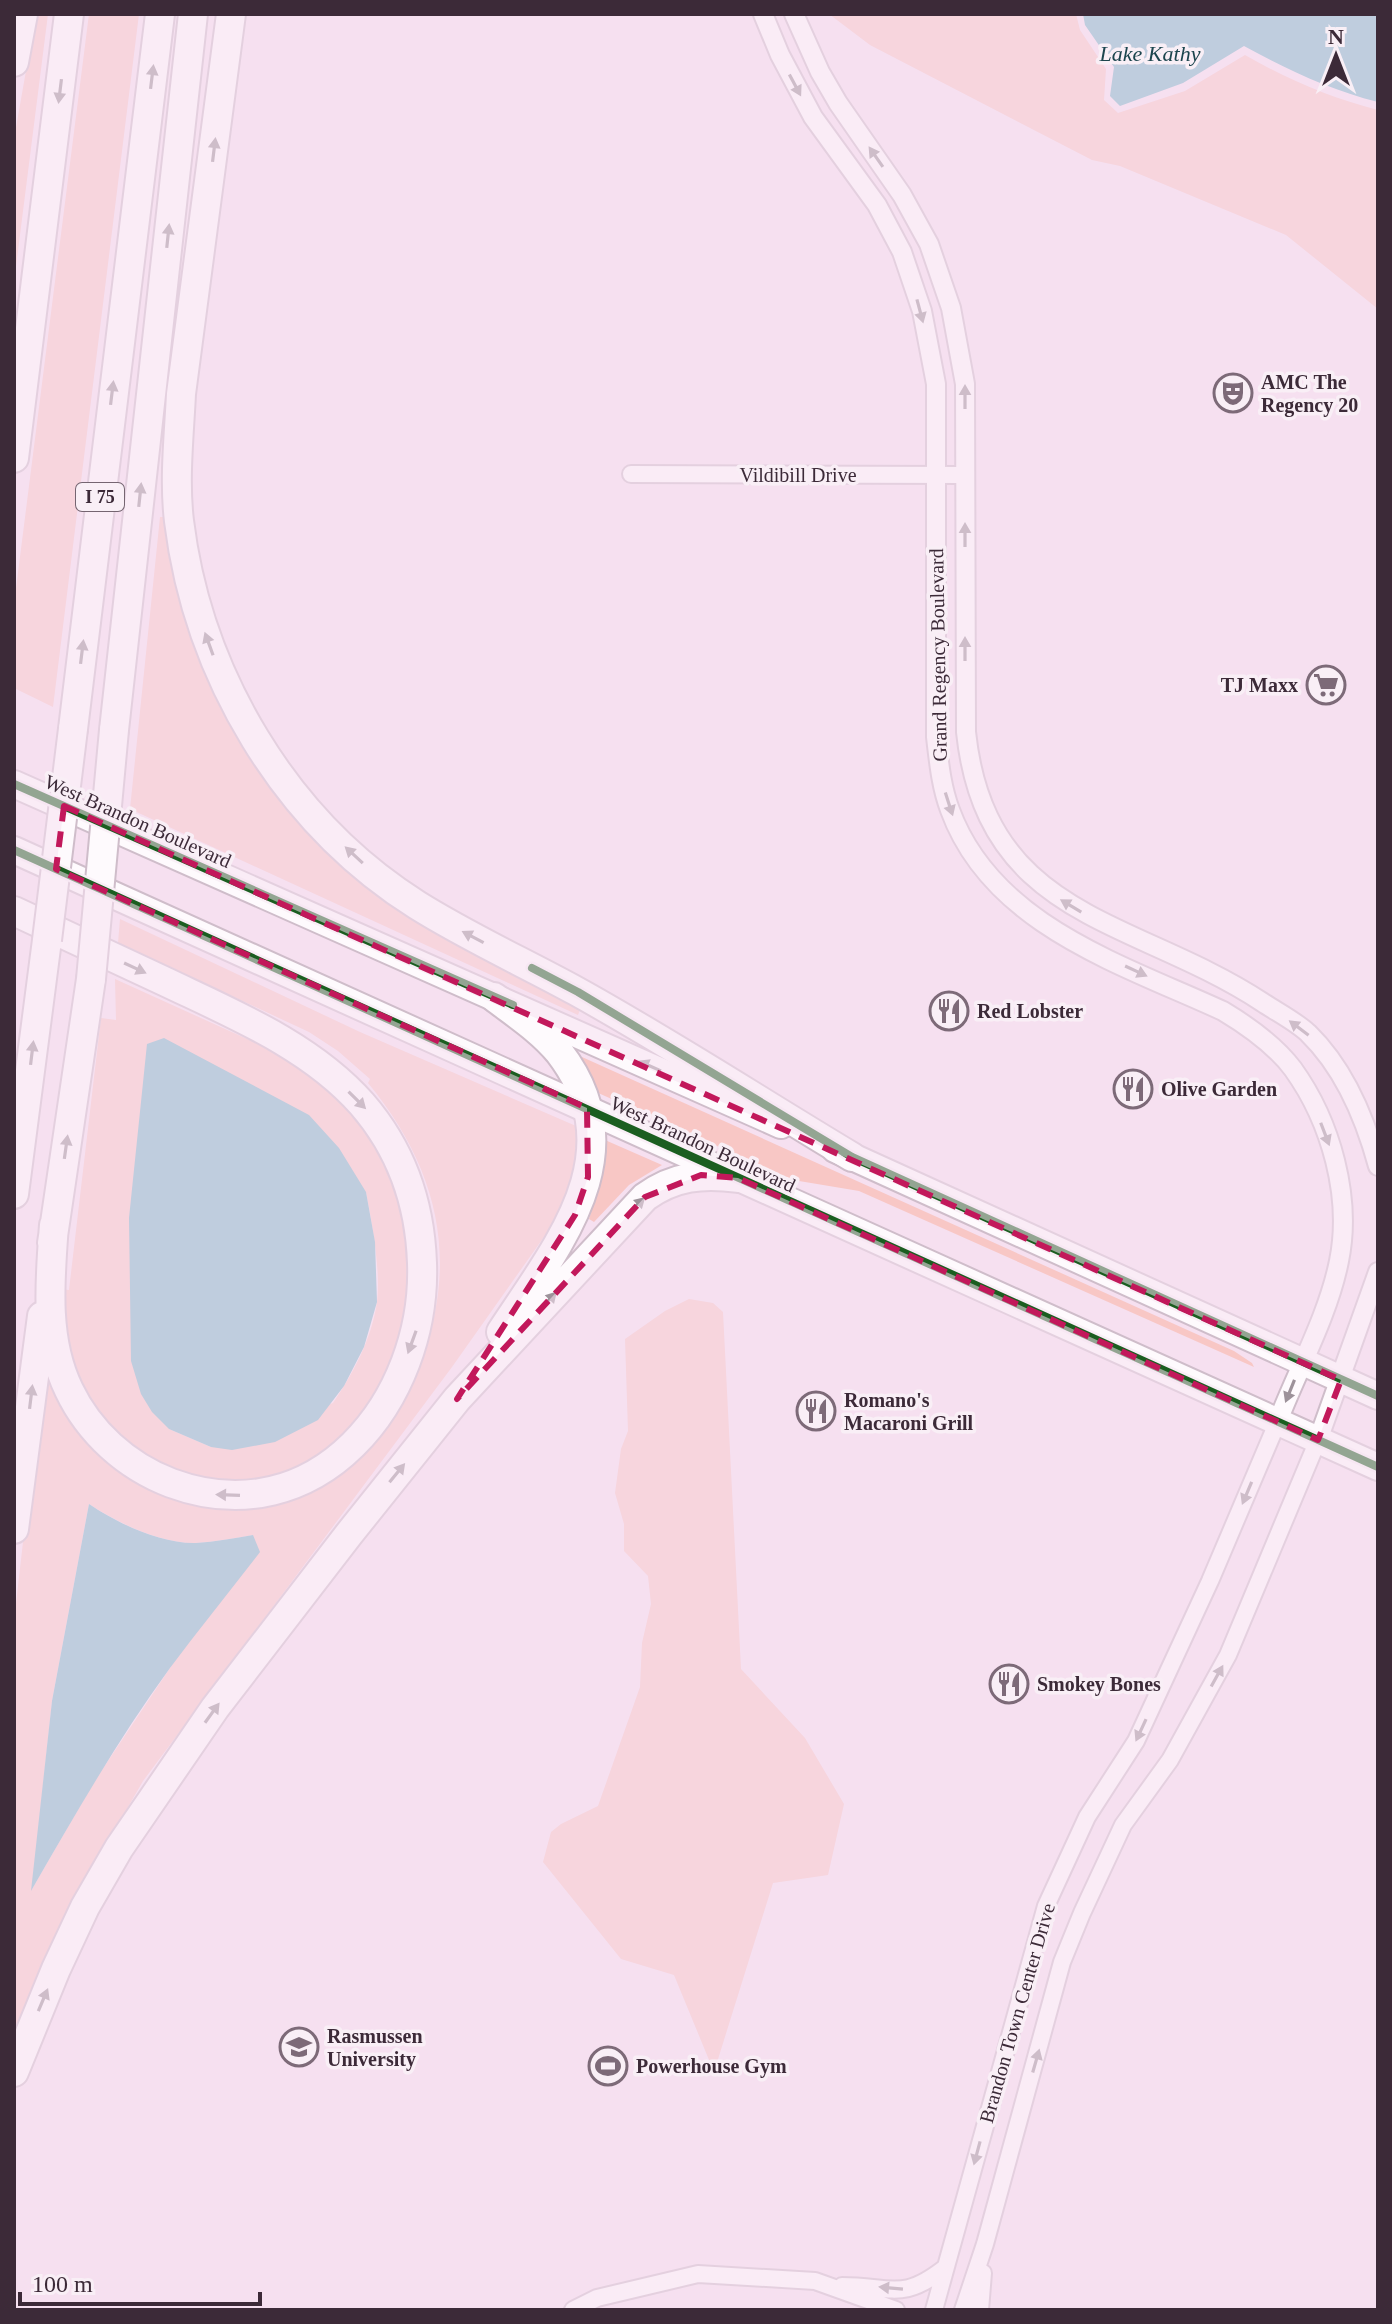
<svg xmlns="http://www.w3.org/2000/svg" width="1392" height="2324" viewBox="0 0 1392 2324" font-family="Georgia,serif">
  <style>
    .green { fill: #f8c7c5; fill-rule: evenodd }
    .water { fill: #7cb5c8 }
    .lines { fill: none; stroke-linecap: round; stroke-linejoin: round }
    .minor-casing { stroke: #cfbdca; stroke-width: 20 }
    .tertiary-casing { stroke: #cfbdca; stroke-width: 22 }
    .trunk-casing { stroke: #cfbdca; stroke-width: 30 }
    .motorway-casing { stroke: #cfbdca; stroke-width: 32 }
    .minor { stroke: #fefafd; stroke-width: 16 }
    .tertiary { stroke: #fefafd; stroke-width: 18 }
    .trunk { stroke: #fefafd; stroke-width: 26 }
    .motorway { stroke: #fefafd; stroke-width: 28 }
    .motorway-bridge-casing { stroke: #cfbdca; stroke-width: 32; stroke-linecap: butt }
    .motorway-bridge { stroke: #fefafd; stroke-width: 28 }
    .cycleway-casing { stroke: #f9eff6; stroke-width: 13 }
    .cycleway { stroke: #1b5e20; stroke-width: 8 }
    .oneway { fill: #9d929a }
    .marked { fill: none; stroke: #c2185b; stroke-width: 6; stroke-dasharray: 16 10; stroke-linejoin: round }
    .labels { text-anchor: middle; dominant-baseline: central; stroke-width: 7; stroke-linejoin: round; paint-order: stroke }
    .shield { fill: #f9eff6; stroke: #756571; stroke-width: 2 }
    .shield-label { font-size: 18px; font-weight: bold; fill: #3c2a38 }
    .poi-label { font-size: 20px; font-weight: bold; fill: #3c2a38; stroke: #f9eff6; text-anchor: start }
    .street-label { font-size: 20px; fill: #3c2a38; stroke: #f9eff6 }
    .water-label { font-size: 22px; font-style: italic; fill: #1c454e; stroke: #f9eff6 }
  </style>
  <rect width="100%" height="100%" fill="#f6e0f0"/>
  <path class="green" d="M36,14H48L14,282V139Z
    M89,14H139L53,707L14,688V604Z
    M829,14H1076L1080,30L1106,69L1104,100L1118,113L1185,91L1245,55C1287,79 1330,98 1378,110V309L1286,235L1120,166L1092,160L870,45Z
    M160,517H168L285,800L582,1004L578,1015L130,809Z
    M120,919L360,1032L576,1126L577,1161L563,1210L452,1367L143,1781L79,1892L14,2039V1621L43,1367L69,1411L224,1502C261,1485 299,1468 336,1451C350,1445 368,1440 381,1431C396,1420 410,1386 418,1368C461,1263 439,1169 368,1083L370,1079L338,1051L309,1032L118,943ZM89,1504C118,1523 161,1544 196,1543C215,1542 234,1538 253,1535L170,1668L94,1782L32,1889L52,1701Z
    M115,979L278,1053L327,1084L387,1156L411,1236L409,1330L373,1409L317,1461L274,1478L214,1483L164,1469L102,1424L72,1374L60,1289L69,1290L101,1018L116,1020ZM366,1192C372,1224 381,1270 377,1302C372,1338 353,1374 333,1403L211,1447L169,1429Z
    M582,1057L1234,1351L1252,1363L1254,1367L859,1191L793,1180L596,1092L580,1061Z
    M605,1140L662,1165L629,1185L594,1222L589,1219L601,1179Z
    M689,1299L713,1303L723,1312L741,1669L805,1738L844,1804L828,1875L773,1883L714,2072L674,1975L621,1959L543,1862L551,1832L561,1824L598,1806L640,1687L642,1643L651,1604L648,1576L624,1551V1524L615,1493L621,1449L628,1431L625,1339L665,1311Z"/>
  <path class="water" d="M1083,14H1378V102C1330,90 1288,70 1244,46L1183,83L1120,106L1110,96L1114,67L1085,25Z
    M164,1038L309,1115L339,1148L366,1192L375,1242L377,1302L364,1347L344,1386L318,1420L275,1442L232,1450L211,1447L169,1429L152,1412L141,1394L131,1361L129,1218L147,1044Z
    M89,1504C117,1523 161,1544 196,1543C215,1542 234,1538 253,1535L260,1552C230,1591 199,1629 170,1668C118,1739 75,1815 31,1891L52,1701Z"/>
  <g class="lines">
    <g class="minor-casing">
      <path id="minor" d="M631,474L965,475
        M842,2286C892,2286 902,2302 946,2267
        M573,2310L597,2298L698,2274L815,2281L896,2310
        M934,2310L1046,1906L1087,1817L1136,1741L1210,1581L1278,1421
        M963,2310L985,2244L1062,1962L1082,1913L1123,1825L1170,1760L1228,1655L1318,1440
        M980,2310L983,2273"/>
    </g>
    <g class="tertiary-casing">
      <path id="tertiary" d="M763,14L780,55L813,117L877,205L902,252L922,311L936,384V737C939,762 941,786 950,810C992,925 1121,964 1223,1011C1248,1026 1275,1045 1293,1069C1331,1122 1352,1197 1339,1261C1328,1316 1298,1369 1278,1421
        M794,14L820,72L838,103L902,195L929,244L951,308L965,384L966,732C986,920 1134,918 1262,1002C1277,1012 1295,1021 1308,1033C1344,1068 1365,1118 1378,1166
        M1318,1440L1378,1272"/>
    </g>
    <g class="trunk-casing">
      <path id="trunk" d="M14,784L781,1125
        M14,850L1378,1467
        M835,1149L1378,1396"/>
    </g>
    <g class="motorway-casing">
      <path id="motorway" d="M231,14L181,394C179,436 174,479 179,521C198,674 284,821 417,905C468,937 523,962 576,991C670,1043 760,1102 852,1157
        M14,62L23,14
        M14,458L69,14
        M73,729L160,14
        M114,730L193,14
        M14,911C65,935 115,958 166,982C233,1014 311,1046 362,1104C401,1149 420,1203 422,1263C427,1400 317,1537 171,1483C126,1466 89,1432 69,1390C44,1339 50,1279 54,1225
        M494,997C516,1014 541,1030 559,1052C637,1153 557,1246 501,1332
        M14,1194L47,940
        M52,1243L91,979
        M14,1529L42,1316
        M14,2072L56,1969L85,1907L119,1848L215,1708L349,1534L457,1399L645,1197C674,1176 703,1173 738,1178"/>
    </g>
    <use href="#minor" class="minor"/>
    <use href="#tertiary" class="tertiary"/>
    <use href="#trunk" class="trunk"/>
    <use href="#motorway" class="motorway"/>
    <g class="motorway-bridge-casing">
      <path id="motorway-bridge" d="M47,940L73,729
        M91,979L114,730"/>
    </g>
    <use href="#motorway-bridge" class="motorway-bridge"/>
    <g class="cycleway-casing">
      <path id="cycleway" d="M14,784L513,1005
        M14,850L1378,1467
        M532,968L578,992L852,1157L1378,1396"/>
    </g>
    <use href="#cycleway" class="cycleway"/>
  </g>
  <defs><path id="oneway-solid" d="M-6-.8H1V-3.2L6.5 0L1 3.2V.8H-6Z" transform="scale(2)"/></defs>
  <g class="oneway">
    <use href="#oneway-solid" transform="translate(152 77) rotate(-83)"/>
    <use href="#oneway-solid" transform="translate(795 85) rotate(62)"/>
    <use href="#oneway-solid" transform="translate(60 91) rotate(97)"/>
    <use href="#oneway-solid" transform="translate(214 150) rotate(-83)"/>
    <use href="#oneway-solid" transform="translate(876 157) rotate(-125)"/>
    <use href="#oneway-solid" transform="translate(168 236) rotate(-84)"/>
    <use href="#oneway-solid" transform="translate(920 311) rotate(75)"/>
    <use href="#oneway-solid" transform="translate(112 393) rotate(-83)"/>
    <use href="#oneway-solid" transform="translate(965 397) rotate(-90)"/>
    <use href="#oneway-solid" transform="translate(140 495) rotate(-84)"/>
    <use href="#oneway-solid" transform="translate(965 535) rotate(-90)"/>
    <use href="#oneway-solid" transform="translate(209 644) rotate(-110)"/>
    <use href="#oneway-solid" transform="translate(965 649) rotate(-90)"/>
    <use href="#oneway-solid" transform="translate(82 652) rotate(-83)"/>
    <use href="#oneway-solid" transform="translate(949 804) rotate(72)"/>
    <use href="#oneway-solid" transform="translate(354 855) rotate(-137)"/>
    <use href="#oneway-solid" transform="translate(1071 906) rotate(-149)"/>
    <use href="#oneway-solid" transform="translate(473 937) rotate(-152)"/>
    <use href="#oneway-solid" transform="translate(135 968) rotate(25)"/>
    <use href="#oneway-solid" transform="translate(1136 971) rotate(25)"/>
    <use href="#oneway-solid" transform="translate(1299 1028) rotate(-143)"/>
    <use href="#oneway-solid" transform="translate(32 1053) rotate(-83)"/>
    <use href="#oneway-solid" transform="translate(650 1066) rotate(-156)"/>
    <use href="#oneway-solid" transform="translate(357 1100) rotate(45)"/>
    <use href="#oneway-solid" transform="translate(1325 1134) rotate(69)"/>
    <use href="#oneway-solid" transform="translate(66 1147) rotate(-82)"/>
    <use href="#oneway-solid" transform="translate(636 1206) rotate(-44)"/>
    <use href="#oneway-solid" transform="translate(548 1301) rotate(-47)"/>
    <use href="#oneway-solid" transform="translate(412 1342) rotate(110)"/>
    <use href="#oneway-solid" transform="translate(1290 1391) rotate(112)"/>
    <use href="#oneway-solid" transform="translate(31 1397) rotate(-83)"/>
    <use href="#oneway-solid" transform="translate(397 1473) rotate(-51)"/>
    <use href="#oneway-solid" transform="translate(1247 1493) rotate(113)"/>
    <use href="#oneway-solid" transform="translate(228 1495) rotate(-178)"/>
    <use href="#oneway-solid" transform="translate(1217 1676) rotate(-61)"/>
    <use href="#oneway-solid" transform="translate(212 1713) rotate(-54)"/>
    <use href="#oneway-solid" transform="translate(1141 1730) rotate(115)"/>
    <use href="#oneway-solid" transform="translate(43 2000) rotate(-67)"/>
    <use href="#oneway-solid" transform="translate(1036 2061) rotate(-74)"/>
    <use href="#oneway-solid" transform="translate(977 2153) rotate(105)"/>
    <use href="#oneway-solid" transform="translate(891 2288) rotate(-175)"/>
  </g>
  <path d="M0 0H1392V2324H0ZM64,806L1341,1380L1318,1440L738,1178L701,1175L645,1197L457,1399L575,1215L588,1177L587,1108L56,869Z" fill="#f6e0f0" fill-opacity=".55" fill-rule="evenodd"/>
  <path class="marked" d="M64,806L1341,1380L1318,1440L738,1178L701,1175L645,1197L457,1399L575,1215L588,1177L587,1108L56,869Z"/>
  <defs>
    <g id="theatre-ring" transform="scale(2)"><circle r="9.5" fill="#f9eff6" stroke="#7d6a78" stroke-width="1.5"/><path d="M-5-5.5Q0-4 5-5.5V0Q5 5 0 6Q-5 5-5 0ZM-3.3-2.5H-1v1.5H-3.3ZM1-2.5H3.3v1.5H1ZM-2.8 1Q0 5.5 2.8 1Z" fill="#7d6a78"/></g>
    <g id="supermarket-ring" transform="scale(2)"><circle r="9.5" fill="#f9eff6" stroke="#7d6a78" stroke-width="1.5"/><path d="M-6-5.5h2.5l.6 2H6L4.5 2H-2.5L-4.4-4H-6ZM-1.5 3.2a1.3 1.3 0 1 0 .1 0ZM3 3.2a1.3 1.3 0 1 0 .1 0Z" fill="#7d6a78"/></g>
    <g id="restaurant-ring" transform="scale(2)"><circle r="9.5" fill="#f9eff6" stroke="#7d6a78" stroke-width="1.5"/><path d="M-5-6h1v4h1v-4h1v4h1v-4h1v5L-1.5 .5V6h-2V.5L-5-1ZM5-6V6H3V1.5H1.5Q1.5-4 5-6Z" fill="#7d6a78"/></g>
    <g id="university-ring" transform="scale(2)"><circle r="9.5" fill="#f9eff6" stroke="#7d6a78" stroke-width="1.5"/><path d="M0-5L7-2L0 1L-7-2ZM-4 1L0 2.5L4 1V4Q0 6-4 4Z" fill="#7d6a78"/></g>
    <g id="stadium-ring" transform="scale(2)"><circle r="9.5" fill="#f9eff6" stroke="#7d6a78" stroke-width="1.5"/><path d="M0-5a6.5 5 0 1 0 0 10a6.5 5 0 1 0 0-10ZM-3.5-1.8h7v3.6h-7Z" fill="#7d6a78"/></g>
  </defs>
  <g fill-rule="evenodd">
    <use href="#theatre-ring" x="1233" y="393"/>
    <use href="#supermarket-ring" x="1326" y="685"/>
    <use href="#restaurant-ring" x="949" y="1011"/>
    <use href="#restaurant-ring" x="1133" y="1089"/>
    <use href="#restaurant-ring" x="816" y="1411"/>
    <use href="#restaurant-ring" x="1009" y="1684"/>
    <use href="#university-ring" x="299" y="2047"/>
    <use href="#stadium-ring" x="608" y="2066"/>
  </g>
  <g class="labels">
    <rect class="shield" x="76" y="483" width="48" height="28" rx="6"/>
    <g class="shield-label">
      <text x="100" y="497">I 75</text>
    </g>
    <g class="poi-label">
      <text x="1261" y="382">AMC The<tspan x="1261" dy="23">Regency 20</tspan></text>
      <text x="1298" y="685" text-anchor="end">TJ Maxx</text>
      <text x="977" y="1011">Red Lobster</text>
      <text x="1161" y="1089">Olive Garden</text>
      <text x="844" y="1400">Romano's<tspan x="844" dy="23">Macaroni Grill</tspan></text>
      <text x="1037" y="1684">Smokey Bones</text>
      <text x="327" y="2036">Rasmussen<tspan x="327" dy="23">University</tspan></text>
      <text x="636" y="2066">Powerhouse Gym</text>
    </g>
    <g class="street-label">
      <text x="798" y="475">Vildibill Drive</text>
      <text transform="translate(938 655) rotate(-91)">Grand Regency Boulevard</text>
      <text transform="translate(138 821) rotate(24)">West Brandon Boulevard</text>
      <text transform="translate(703 1144) rotate(25)">West Brandon Boulevard</text>
      <text transform="translate(1017 2013) rotate(-74)">Brandon Town Center Drive</text>
    </g>
    <g class="water-label">
      <text x="1150" y="53">Lake Kathy</text>
    </g>
  </g>
  <rect width="1392" height="2324" fill="none" stroke="#3c2a38" stroke-width="32"/>
  <g transform="translate(1336 56)" stroke="#f9eff6" stroke-width="6" paint-order="stroke">
  <path d="M0-6L14 30L0 20L-14 30Z" fill="#3c2a38"/>
  <text y="-12" font-size="22" font-weight="bold" text-anchor="middle" fill="#3c2a38">N</text>
  </g>
  <path d="M20 2292v12h240v-12" fill="none" stroke="#3c2a38" stroke-width="4"/>
  <text x="32" y="2292" font-size="24" fill="#3c2a38" stroke="#f9eff6" stroke-width="6" paint-order="stroke">100 m</text>
</svg>
